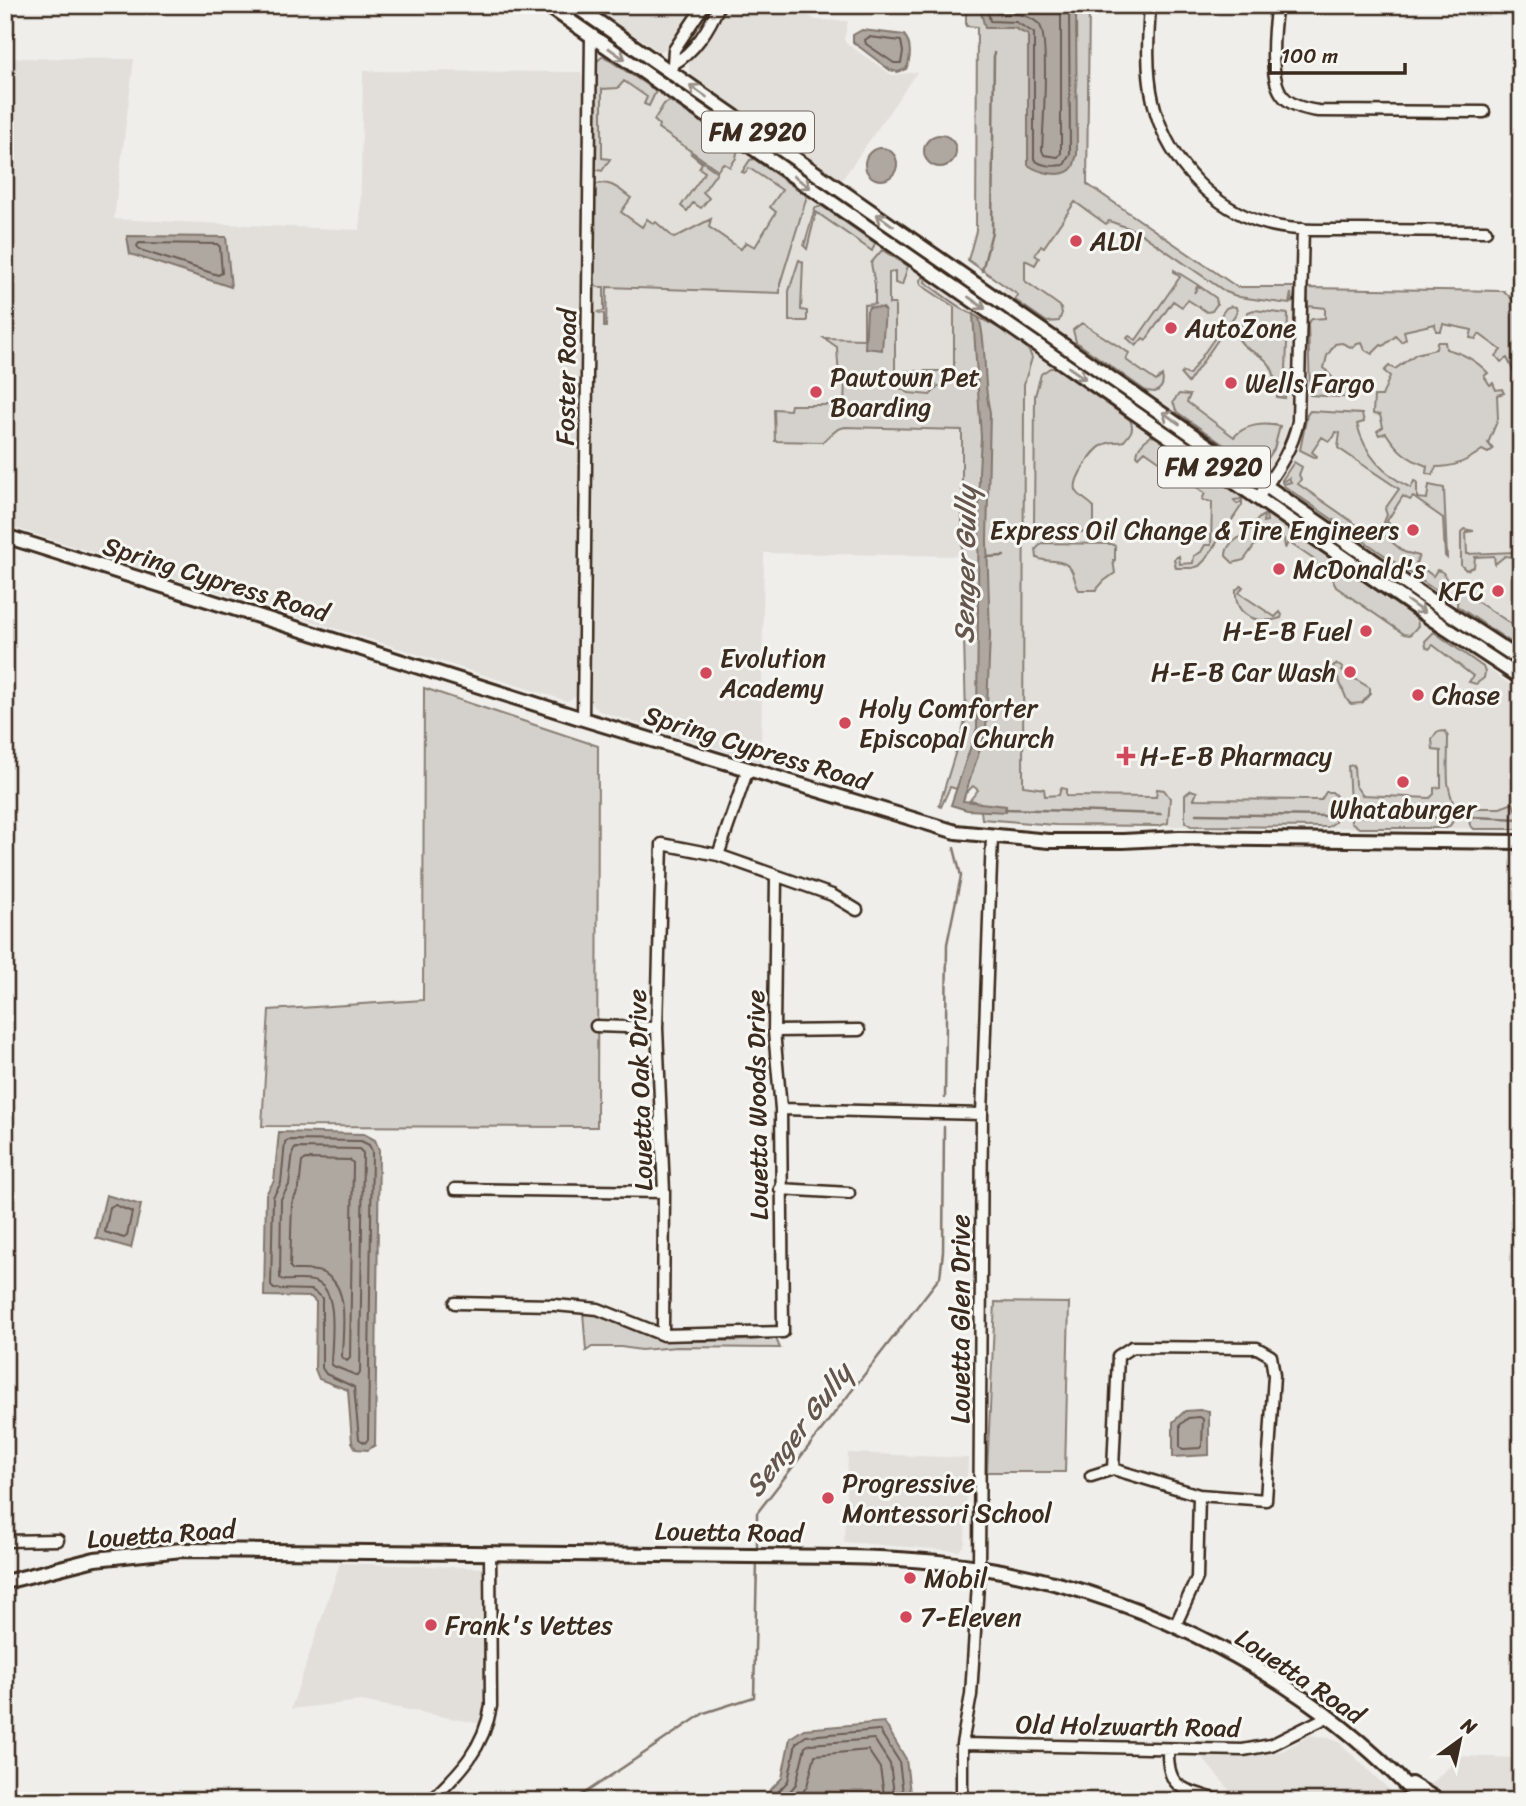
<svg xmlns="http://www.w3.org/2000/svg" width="1526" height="1806" viewBox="0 0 1526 1806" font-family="Sriracha,sans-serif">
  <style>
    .built { fill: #e2dfdb }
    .green { fill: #d4d1cc; stroke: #887e75; stroke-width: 2 }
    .water { fill: #afa8a1; stroke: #81766d; stroke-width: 2 }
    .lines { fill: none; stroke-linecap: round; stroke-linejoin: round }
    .shore { stroke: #695c52; stroke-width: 2 }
    .stream { stroke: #81766d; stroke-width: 2.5 }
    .minor-casing { stroke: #3b2a1e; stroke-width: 15 }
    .major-casing { stroke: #3b2a1e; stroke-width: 18 }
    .minor { stroke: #f6f6f2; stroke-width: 10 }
    .major { stroke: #f6f6f2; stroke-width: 12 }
    .oneway { stroke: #989088 }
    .poi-dot { fill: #d1495b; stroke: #f6f6f2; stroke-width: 2.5 }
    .labels { text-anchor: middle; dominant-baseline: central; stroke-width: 6; stroke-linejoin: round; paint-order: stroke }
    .shield { fill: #f6f6f2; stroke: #73675e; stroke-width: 2 }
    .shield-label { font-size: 24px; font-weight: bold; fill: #3b2a1e }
    .poi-label { font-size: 26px; fill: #3b2a1e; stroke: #f6f6f2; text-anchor: start }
    .street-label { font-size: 26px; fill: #3b2a1e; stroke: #f6f6f2 }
    .water-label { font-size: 28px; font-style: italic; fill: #64564c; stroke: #f6f6f2 }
  </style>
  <rect width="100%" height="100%" fill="#efeeea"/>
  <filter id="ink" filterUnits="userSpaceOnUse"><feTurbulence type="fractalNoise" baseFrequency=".0143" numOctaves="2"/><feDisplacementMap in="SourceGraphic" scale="14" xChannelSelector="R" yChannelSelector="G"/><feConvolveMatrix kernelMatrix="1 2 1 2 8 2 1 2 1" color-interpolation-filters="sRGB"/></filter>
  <g filter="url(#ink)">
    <path class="built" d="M589,5H700L670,46L660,52Z
      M726,5H791L816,20L848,21L844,39L846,43L892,75L917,72L842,180L693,77L689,71V61Z
      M603,56L963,303L962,556L764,553L761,762L599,711L592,704L589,696L593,141L598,59Z
      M5,58L134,59L114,219L360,230L363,71L581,72L585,87L580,677L576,696L567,701L5,525Z
      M1080,183L1087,184L1237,287H1296L1292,406L1286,435L1269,468L1263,470L1258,469L1002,291Z
      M1307,288L1504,291L1521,308V649L1284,486V476L1300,445L1307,417Z
      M1008,334L1521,692V829L1055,825L1006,821Z
      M848,1453L968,1458L965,1543L959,1551L844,1542Z
      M340,1563L485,1568L487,1667L482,1724L361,1701L291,1709Z
      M1310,1735L1329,1738L1339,1742L1401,1801H1239L1198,1753H1273L1284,1750Z
      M1461,1756L1521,1758V1801H1450L1430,1785Z"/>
    <path class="green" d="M966,5H1089L1087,184L1237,287H1296L1293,302L1291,303V293L1289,304L1239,297L1226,292L1137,231L1109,221L1106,224L1075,202L1044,247L1041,246L1035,255L1039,258L1035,265L1025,260V281L1060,306L1062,313L1059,321L1047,322L1015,300L1018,295L968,260L976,231L977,27L966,26Z
      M603,56L656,91L649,106L644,104L647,97L624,81L618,88L602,89V158L610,159L602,171L593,169L595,63Z
      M670,101L738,148L736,158L730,167L723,163L718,170L658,128L659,125L654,120L664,104Z
      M690,153L717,172L703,192L709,198L701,208L693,203L687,211L681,206L705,172L699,168L702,163Z
      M754,159L807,196L780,284V293L607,287L606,327H604V314L597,312L604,311V287H598L592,282L594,185C609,179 619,189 631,198L621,212L642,227L647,219L654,224L656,222L674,238L711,219L709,227L741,249L746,242L755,247L776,212L770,207L782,190L749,168L745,173L742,172L750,160Z
      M822,206L875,243L872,251L816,212L807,249L804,246L815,208Z
      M882,250L908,266L902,285L895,283V271L889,273V304H895V371L897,372L900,388L909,393L930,395L939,386C924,383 912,386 906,371H954V307L921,285L920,280L924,277L926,278L925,282C938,292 952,303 966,311C983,321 1028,338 1032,358L1024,384L1023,786L1044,789L1045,796L1059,795L1061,788L1066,789V796L1156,797L1157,789L1164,790L1170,798L1168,823L1159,826L1055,825L982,819L981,811L975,808V801L970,800L978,790L973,786L967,792L950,787L941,807L939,806L966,718L962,556V430L845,427L838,429L822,442L775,441L774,409L790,410L791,405H844L845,380L839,379L837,347L824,338L864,339V305L875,304V285L871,263Z
      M799,260L803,262L801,310L807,311V321H789V291Z
      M1174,270L1198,285L1194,293L1199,286L1216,298L1217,304L1212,311L1207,312L1188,300L1182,307L1173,301L1146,340L1143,338L1136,346L1127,338L1129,336L1136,340L1180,277L1174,272Z
      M1307,288L1504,291L1521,308V394H1515L1514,388L1521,386L1507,358L1501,362L1496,356L1501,350L1479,334L1476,339L1470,338L1472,330L1443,324L1441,331H1436L1435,324L1404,331L1406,339L1401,342L1396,336L1383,346L1381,345L1372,354L1365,350L1362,343L1357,344L1353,348L1342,343L1335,344L1327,356L1324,368L1342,389H1355L1354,398L1310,395L1308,323L1312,319L1325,318V308L1308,306Z
      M1231,306L1236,307L1237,312L1188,383L1181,375L1183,372L1189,375L1218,333L1212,328L1226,308Z
      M1254,310L1288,314L1285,398L1277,397C1276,344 1248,362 1236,334L1248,312Z
      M1082,323L1129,353L1126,360L1156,381L1162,376C1164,383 1162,389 1155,392L1146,391L1076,342L1073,330Z
      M1437,342H1445L1446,349C1463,353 1476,360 1488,373L1484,376L1490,385L1493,383L1496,390L1502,389L1504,393L1497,395L1498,419L1488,443L1493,449L1488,453L1482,450C1467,461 1455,467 1436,467L1433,475L1426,473L1427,466C1407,459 1397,450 1386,433L1379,435L1377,431L1383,427L1380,415L1373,414L1374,396H1382L1390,376L1384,371L1389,366L1395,369L1416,354L1436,349Z
      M1050,368H1056L1130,420C1135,429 1130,434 1124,441C1117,443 1110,441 1103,445C1093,450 1070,482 1077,492C1081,498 1089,501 1094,507V525L1087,532H1039L1034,528L1035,396L1041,374Z
      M1179,394L1190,395L1187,402L1234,437C1245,424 1264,423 1280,426L1274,449L1265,463L1259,460L1264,468L1258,469L1177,412L1173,402Z
      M1310,411L1362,414L1364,422L1357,424C1365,455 1383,474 1411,488L1414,481L1417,482V498L1427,499L1429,485L1444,488L1447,558L1445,556L1443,518L1413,497L1410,500L1403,496L1387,521L1391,526L1384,522L1387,515L1385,509L1399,489L1338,448L1340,433L1336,432L1334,437L1329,441L1322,437L1312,452L1317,456L1316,458L1300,450L1307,415Z
      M1151,436L1156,437L1240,495L1242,499L1234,500L1237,504L1242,501V505L1205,560L1199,566L1192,568H1176L1174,559L1179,556L1180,564L1193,563L1194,556L1201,552L1205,545H1211L1212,502L1202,500L1205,493L1145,451L1139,457L1137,455C1137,447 1145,440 1151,436Z
      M1294,462L1302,467L1299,475L1301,479L1298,484L1370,534L1375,528L1404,552L1419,556L1416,563L1433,576L1437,570L1443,572L1448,582C1446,588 1442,591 1435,590L1284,486L1283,484L1291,482L1289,478L1282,482V480Z
      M1264,515L1263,522L1267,521L1266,515H1269L1417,619L1418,626L1410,635L1404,634L1336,587L1333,581L1336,575L1321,565L1315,570L1316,561L1288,542L1285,549L1284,539L1271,530L1269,538L1262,535L1244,560L1233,563L1226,556C1226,542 1238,540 1248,531C1254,526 1256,518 1264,515Z
      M1464,529L1474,531L1466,532L1467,554L1516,552L1521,554V558L1505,556L1495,564L1494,556L1475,557L1474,567L1466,570L1461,565V532Z
      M1042,543L1112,544L1115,546V560H1113L1115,573L1104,581L1096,590H1079C1074,583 1075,574 1070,568C1062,558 1047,563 1037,558L1036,549Z
      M1464,585L1470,586L1473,599L1521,630V649L1457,606L1458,593Z
      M1241,586L1243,587L1239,593L1275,617L1280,612L1282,615L1281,618C1259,625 1234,617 1236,590Z
      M1434,632L1483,667L1485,672L1484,678L1476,684L1469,682L1473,676L1433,645L1429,649L1426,647L1425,641Z
      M1336,664L1343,668L1342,671L1370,688V694L1362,703L1351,704L1347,700L1333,666Z
      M424,688L598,746L597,1127L262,1126L269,1010L423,1000Z
      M1445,731L1448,737C1448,752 1447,767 1448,782C1449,797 1463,817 1447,828H1359L1351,822L1348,766L1354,765L1355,785L1362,795L1430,798L1434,794V788L1441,787V751L1433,750L1432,739L1437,732Z
      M1191,790L1197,792L1194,799L1321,800L1326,792H1332L1336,796L1335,822L1328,827L1191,826L1185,822V795Z
      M1513,803L1515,809H1521V829H1474L1470,825L1468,812L1470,808H1500Z
      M995,1302L1069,1303L1065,1472H987Z
      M583,1312C612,1317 638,1330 666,1338C685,1342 757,1342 775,1336L780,1348L677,1347L641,1350L621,1347H592L586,1351Z"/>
    <path class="water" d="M979,5H1076L1077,155C1076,156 1074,166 1073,167C1064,180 1038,172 1028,165V35L1014,28H985Z
      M862,30L904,35C912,44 911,59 906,69L898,72L890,70L853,42V35Z
      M924 151a16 16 0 1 1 32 0a16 16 0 1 1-32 0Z
      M865 164a16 16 0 1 1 32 0a16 16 0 1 1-32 0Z
      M127,236L226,237L231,287L130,254Z
      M869,307L883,308L885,310L882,350L865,348L867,311Z
      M973,314L979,318C988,349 982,381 990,412L987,541L990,635L986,731L963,801L1006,806V812L967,810L951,805L977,728L979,471L981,437Z
      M279,1132L364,1134L375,1140L379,1150L375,1445L368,1450L356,1449L352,1442L348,1390L319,1379L315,1369L316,1302L311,1297L264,1296L266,1194L274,1181Z
      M106,1195L141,1205L131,1248L96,1238Z
      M1199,1410L1209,1411V1455L1173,1457V1422L1185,1411Z
      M884,1722L906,1759L911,1801H760L782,1778L790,1738L804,1729Z"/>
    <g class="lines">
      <path class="shore" d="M986,5L990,21L1016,22L1034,33V159C1041,167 1054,166 1064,165L1070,154L1069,5
        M995,5L997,13C1012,13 1027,13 1039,24C1050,35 1043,130 1042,150L1044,155L1058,157L1061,153V5
        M869,37L901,41L903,52L901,63H894L866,44L865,40Z
        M139,243L217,244L220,247L222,273L218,275L140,250L137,246Z
        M288,1140L361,1141L369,1145L372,1151L368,1439L365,1443L359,1439L354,1387L326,1374L322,1368V1298L312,1290L274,1289L271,1286L273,1197L281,1183L285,1142Z
        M296,1148L359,1149L363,1153L360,1373L358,1376L331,1365C331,1344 340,1290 316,1282C307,1278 293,1281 283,1280L280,1278L281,1199L289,1185L293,1151Z
        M306,1159L350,1160L353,1163L350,1358L347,1361L342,1357C342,1331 352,1284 321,1272C312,1269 302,1270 293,1270L290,1267L292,1203L299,1188L302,1162Z
        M115,1205L132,1212L127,1236L124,1238L105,1232L110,1207Z
        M1188,1418L1200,1417L1203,1419L1202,1445L1200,1448L1183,1449L1180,1447V1425Z
        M770,1801L788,1781L796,1743L806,1736L879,1730L899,1761L904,1801
        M782,1801L796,1784L805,1747L810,1744L874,1739L890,1764L895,1801
        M797,1801L807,1786L815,1755L868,1750L880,1768L885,1801"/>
      <path class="stream" d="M982,271L992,232L994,53
        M986,557L1004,556
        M1005,809L1161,814
        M1196,814L1329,816
        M1355,816L1446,817
        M1473,817L1521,819
        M945,1098L947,944L961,876L954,848
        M757,1551V1513L940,1277L943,1252L944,1127
        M573,1801L704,1713L754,1697L757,1561"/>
      <g class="minor-casing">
        <path id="minor" d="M1150,5C1148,36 1146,71 1153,101C1165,155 1205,202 1257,221C1289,232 1325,230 1358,230C1401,230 1444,231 1486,231
          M1277,5C1274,22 1273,38 1273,55C1274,90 1280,106 1318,111L1484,112
          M673,64C694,53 710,27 719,5
          M670,72L673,64L674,50L704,5
          M1258,498C1275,473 1292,451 1298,421L1303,229
          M583,719L591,35
          M718,855L748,769
          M596,1026L657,1028
          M774,1031L859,1030
          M781,1109L982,1114
          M455,1189L664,1192
          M780,1189L849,1193
          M455,1303L555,1305L598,1309L663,1335L783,1332L781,1109L774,1031L776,876
          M663,1335L664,1192L657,1028L662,844L718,855L832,895L857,910
          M1091,1476L1113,1469L1199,1495L1266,1500L1274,1375L1271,1356L1257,1348L1132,1347L1118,1356L1113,1469
          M5,1541L58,1540
          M1175,1626L1197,1578L1199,1495
          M962,1744L1243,1750L1271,1745L1327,1717
          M1168,1749C1167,1792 1184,1788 1220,1801
          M430,1801C460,1773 484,1748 491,1706L490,1552
          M962,1801V1744L971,1695L979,1567L982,1114L992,836"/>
      </g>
      <g class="major-casing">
        <path id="major" d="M547,5L1432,619L1521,678
          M574,5L1440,607L1521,660
          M5,536L583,719L956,832L1049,841H1123L1179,838L1521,842
          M5,1582L95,1559L182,1550L845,1557C889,1558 934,1560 978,1567C1144,1593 1307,1677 1421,1801
          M1411,1784L1439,1801"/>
      </g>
      <use href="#minor" class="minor"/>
      <use href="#major" class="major"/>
    </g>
    <defs><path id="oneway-shaft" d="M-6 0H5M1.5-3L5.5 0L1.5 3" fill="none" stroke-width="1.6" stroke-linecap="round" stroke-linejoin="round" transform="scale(1.75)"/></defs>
    <g class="oneway">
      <use href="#oneway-shaft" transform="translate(617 54) rotate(35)"/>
      <use href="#oneway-shaft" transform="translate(698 91) rotate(-145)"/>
      <use href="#oneway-shaft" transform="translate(802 182) rotate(35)"/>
      <use href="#oneway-shaft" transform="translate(885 220) rotate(-145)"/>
      <use href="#oneway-shaft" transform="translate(977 303) rotate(35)"/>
      <use href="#oneway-shaft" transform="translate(1077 373) rotate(35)"/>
      <use href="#oneway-shaft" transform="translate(1171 418) rotate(-145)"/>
      <use href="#oneway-shaft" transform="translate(1416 607) rotate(35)"/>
    </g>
  </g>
  <g class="poi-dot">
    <circle cx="1076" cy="241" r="7"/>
    <circle cx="1171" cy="328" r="7"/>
    <circle cx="1231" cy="383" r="7"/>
    <circle cx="816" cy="392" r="7"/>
    <circle cx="1413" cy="530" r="7"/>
    <circle cx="1279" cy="569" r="7"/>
    <circle cx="1498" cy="591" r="7"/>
    <circle cx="1366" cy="631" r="7"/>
    <circle cx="1350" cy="672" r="7"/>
    <circle cx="706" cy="673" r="7"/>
    <circle cx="1418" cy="695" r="7"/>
    <circle cx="845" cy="723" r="7"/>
    <path d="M1122.5 745.5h7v7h7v7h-7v7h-7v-7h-7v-7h7z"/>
    <circle cx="1403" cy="782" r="7"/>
    <circle cx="828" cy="1498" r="7"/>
    <circle cx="910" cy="1578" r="7"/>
    <circle cx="906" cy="1617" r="7"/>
    <circle cx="431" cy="1625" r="7"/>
  </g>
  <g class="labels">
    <g class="shield">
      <rect x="702" y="111.5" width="112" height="41" rx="5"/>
      <rect x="1158" y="446.5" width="112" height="41" rx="5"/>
    </g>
    <g class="shield-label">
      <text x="758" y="132">FM 2920</text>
      <text x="1214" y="467">FM 2920</text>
    </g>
    <g class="poi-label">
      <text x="1090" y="241">ALDI</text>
      <text x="1185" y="328">AutoZone</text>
      <text x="830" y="377">Pawtown Pet<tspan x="830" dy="30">Boarding</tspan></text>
      <text x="1245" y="383">Wells Fargo</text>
      <text x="1399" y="530" text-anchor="end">Express Oil Change &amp; Tire Engineers</text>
      <text x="1293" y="569">McDonald's</text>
      <text x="1484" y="591" text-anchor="end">KFC</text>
      <text x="1352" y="631" text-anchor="end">H-E-B Fuel</text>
      <text x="720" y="658">Evolution<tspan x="720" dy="30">Academy</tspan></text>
      <text x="1336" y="672" text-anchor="end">H-E-B Car Wash</text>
      <text x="1432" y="695">Chase</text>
      <text x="859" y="708">Holy Comforter<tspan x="859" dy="30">Episcopal Church</tspan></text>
      <text x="1140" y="756">H-E-B Pharmacy</text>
      <text x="1403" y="809" text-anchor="middle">Whataburger</text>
      <text x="842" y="1483">Progressive<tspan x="842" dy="30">Montessori School</tspan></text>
      <text x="924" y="1578">Mobil</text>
      <text x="920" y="1617">7-Eleven</text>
      <text x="445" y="1625">Frank's Vettes</text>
    </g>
    <g class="street-label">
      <text transform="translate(566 377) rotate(-89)">Foster Road</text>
      <text transform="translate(216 579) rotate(17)">Spring Cypress Road</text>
      <text transform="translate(757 748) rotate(17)">Spring Cypress Road</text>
      <text transform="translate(640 1090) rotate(-92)">Louetta Oak Drive</text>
      <text transform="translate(757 1105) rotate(-91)">Louetta Woods Drive</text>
      <text transform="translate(960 1319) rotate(-90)">Louetta Glen Drive</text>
      <text transform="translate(729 1532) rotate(1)">Louetta Road</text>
      <text transform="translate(161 1534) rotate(-4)">Louetta Road</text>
      <text transform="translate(1300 1676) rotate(34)">Louetta Road</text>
      <text transform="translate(1128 1726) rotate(1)">Old Holzwarth Road</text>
    </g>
    <g class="water-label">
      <text transform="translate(965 565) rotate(-89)">Senger Gully</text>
      <text transform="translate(798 1430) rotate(-53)">Senger Gully</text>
    </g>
  </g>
  <rect width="1526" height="1806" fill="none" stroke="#f6f6f2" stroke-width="28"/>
  <rect x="14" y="14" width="1498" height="1778" fill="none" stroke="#3b2a1e" stroke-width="2.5" filter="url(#ink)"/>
  <g transform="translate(1460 1740) rotate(33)" stroke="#f6f6f2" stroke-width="5" paint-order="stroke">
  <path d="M0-5L12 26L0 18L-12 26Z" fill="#3b2a1e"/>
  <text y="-10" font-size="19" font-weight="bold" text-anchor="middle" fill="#3b2a1e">N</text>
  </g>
  <path d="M1270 63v10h135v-10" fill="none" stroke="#3b2a1e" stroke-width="3.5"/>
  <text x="1281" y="63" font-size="21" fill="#3b2a1e" stroke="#f6f6f2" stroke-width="5" paint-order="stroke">100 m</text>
</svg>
